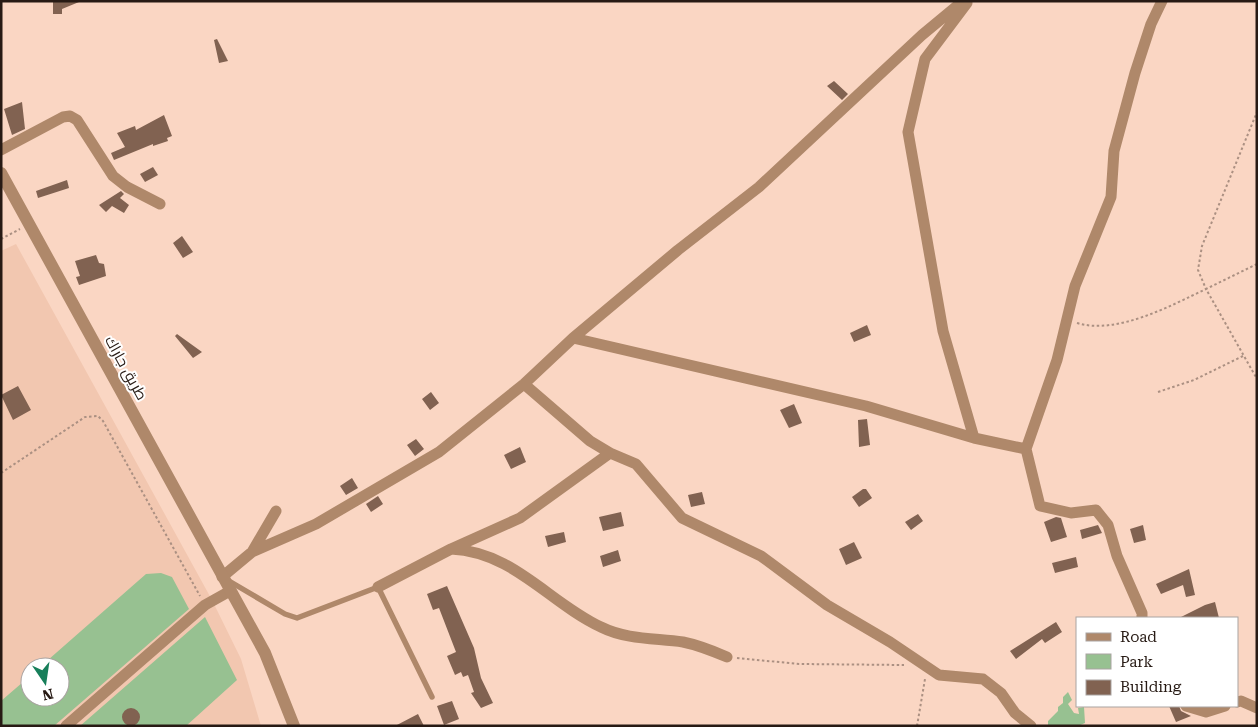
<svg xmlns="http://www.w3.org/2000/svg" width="1258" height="727" viewBox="0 0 1258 727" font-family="'Roboto Serif',Cairo,serif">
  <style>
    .built { fill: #f2c7b0; fill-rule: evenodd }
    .green { fill: #97c191 }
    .building { fill: #816251 }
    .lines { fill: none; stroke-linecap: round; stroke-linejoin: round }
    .path { stroke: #ab9082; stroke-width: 2; stroke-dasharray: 2.5 2.5; stroke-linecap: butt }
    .service { stroke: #af886a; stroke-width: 5.5 }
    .minor { stroke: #af886a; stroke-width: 11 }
    .tertiary { stroke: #af886a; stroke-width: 12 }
    .labels { text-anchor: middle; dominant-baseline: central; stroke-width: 4; stroke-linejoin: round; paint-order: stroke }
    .street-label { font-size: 15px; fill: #271a14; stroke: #fff }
  </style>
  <rect width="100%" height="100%" fill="#fad6c3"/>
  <path class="built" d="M16,244L212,600L241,659L261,726H1V251ZM30,667H60V697H30Z"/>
  <path class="green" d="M161,573L172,577L189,609L54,726H1V701L30,676V697H60V667H40L146,574Z
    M205,617L237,680L186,726H80Z
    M1068,692L1072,700L1068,704L1074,713L1079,714L1078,708L1084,707L1085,723L1078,726L1048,725V721L1058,711V707L1063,703V697Z"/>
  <path class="building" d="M53,1H79V2L62,9V14H53Z
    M217,39L228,61L219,63L214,40Z
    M834,81L848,94L842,100L827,86Z
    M22,102L25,129L12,135L4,109Z
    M164,115L172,136L167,138L168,141L153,146V144L114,160L111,153L125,147L117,133L135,126L136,130Z
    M153,167L158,175L145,182L140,174Z
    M67,180L69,188L38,198L36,191Z
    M121,191L124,194L120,198L129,205L124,213L112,206L106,212L99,205Z
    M182,236L193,252L183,258L173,243Z
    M96,255L99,263L104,264L106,276L79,285L76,277L80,276L75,261Z
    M867,325L871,335L854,342L850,333Z
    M177,334L202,352L193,358L175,336Z
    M18,386L31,410L13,420L1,395Z
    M431,392L439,403L430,410L422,399Z
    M794,404L802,423L789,428L780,410Z
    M867,419L870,445L859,447L858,420Z
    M416,439L424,449L415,456L407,445Z
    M520,447L526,462L511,469L504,455Z
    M352,478L358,488L346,495L340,486Z
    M863,489H866L872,498L859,507L852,497Z
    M702,492L705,504L691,507L688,495Z
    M378,496L383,504L371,512L366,504Z
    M621,512L624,526L603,531L599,517Z
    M918,514L923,521L911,530L905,522Z
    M1056,517L1061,518L1067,537L1051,542L1044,522Z
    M1098,525L1102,533L1082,539L1080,530Z
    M1143,525L1146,540L1134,543L1130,529Z
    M564,532L566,542L548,547L545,536Z
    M854,542L862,558L846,565L839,549Z
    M618,550L621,561L603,567L600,556Z
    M1076,557L1078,567L1055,573L1052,563Z
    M1189,569L1195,595L1186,597L1183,585L1161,594L1156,584Z
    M447,586L474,648L481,678L493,703L481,708L471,693L474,692L468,675L463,677L461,672L455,675L447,656L456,652L439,608L433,610L427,594Z
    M1215,602L1219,618H1179L1205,605Z
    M1056,622L1062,632L1045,643L1042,639L1016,659L1010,651Z
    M452,701L459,719L444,725L437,706Z
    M1169,706H1179L1181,711L1191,716L1176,722Z
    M122 717a9 9 0 1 1 18 0a9 9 0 1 1-18 0Z
    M418,714L424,726H395Z"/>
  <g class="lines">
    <path class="path" d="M1,239L20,229
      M1257,264L1206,289L1257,379
      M1077,323C1117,335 1170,306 1206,289L1198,270L1202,246L1257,112
      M1158,392L1194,380L1243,356
      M1,473L85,417L98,416L103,421L200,596
      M737,658L799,664L904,665
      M917,726L925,679"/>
    <path class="service" d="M229,581L285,614L297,618L378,587L432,697"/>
    <path class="minor" d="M967,3L925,59L908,132L943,331L974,438
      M1,150L63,117L70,116L77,120L113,176L127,187L160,204
      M573,338L866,406L974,438L1026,449
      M524,384L590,441L610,453L636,464L682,518L761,556L827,605L890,642L939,675L983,679L1001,693L1015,713L1031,726
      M451,549C514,552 548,602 601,627C627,640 656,638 683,642C698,645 713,651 727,657
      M252,552L276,511
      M222,577L252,552L316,524L439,452L524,384L573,338L678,250L759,187L922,35L963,1
      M378,587L451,549L520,518L610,453
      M1142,618V613L1117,556L1108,525L1096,510L1071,513L1040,506L1026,449L1057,360L1075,286L1111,197L1114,151L1135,73L1151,24L1162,1
      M1237,702L1241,701L1257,708
      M1186,706L1206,712L1225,706
      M66,726L205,605L230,591"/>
    <path class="tertiary" d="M1,173L265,653L294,726"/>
  </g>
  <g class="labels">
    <g class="street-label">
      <text transform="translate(126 368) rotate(61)">طريق جاراك</text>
    </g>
  </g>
  <rect width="1258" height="727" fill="none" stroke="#271a14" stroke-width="5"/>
  <rect x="1076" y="617" width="162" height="90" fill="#ffffff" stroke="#a9a3a1"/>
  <rect x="1086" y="633" width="25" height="8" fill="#af886a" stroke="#a9a3a1"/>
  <text x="1120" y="642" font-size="15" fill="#271a14">Road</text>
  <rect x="1086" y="654" width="25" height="15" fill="#97c191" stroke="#a9a3a1"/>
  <text x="1120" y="667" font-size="15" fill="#271a14">Park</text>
  <rect x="1086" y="680" width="25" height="15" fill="#816251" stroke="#a9a3a1"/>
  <text x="1120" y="692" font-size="15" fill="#271a14">Building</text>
  <g transform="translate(45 682) rotate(167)"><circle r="24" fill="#ffffff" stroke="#a9a3a1"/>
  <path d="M0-4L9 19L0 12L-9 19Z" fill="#177f5a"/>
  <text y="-8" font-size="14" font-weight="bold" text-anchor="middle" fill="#271a14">N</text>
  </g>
</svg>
